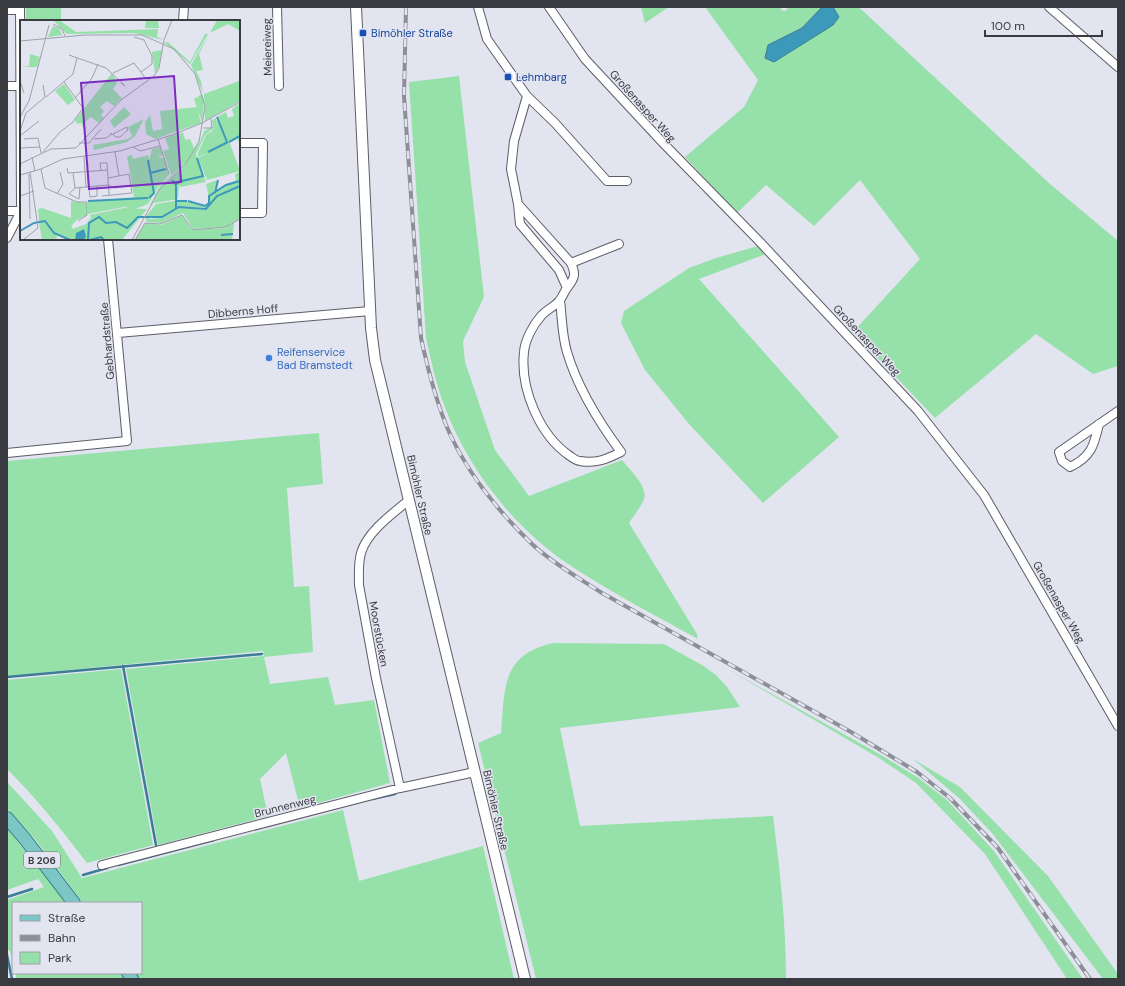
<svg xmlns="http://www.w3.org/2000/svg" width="1125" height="986" viewBox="0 0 1125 986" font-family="'DM Sans',sans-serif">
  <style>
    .green { fill: #96e1aa }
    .water { fill: #3c99ba; stroke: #3b7d95 }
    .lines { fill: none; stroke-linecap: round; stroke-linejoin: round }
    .stream { stroke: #3b7d95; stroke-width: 2.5 }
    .minor-casing { stroke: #5c5d68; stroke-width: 10 }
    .tertiary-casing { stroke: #5c5d68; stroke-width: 12 }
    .primary-casing { stroke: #2c7d7d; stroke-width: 14 }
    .minor { stroke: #fff; stroke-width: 8 }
    .tertiary { stroke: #fff; stroke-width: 10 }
    .primary { stroke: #7cc6c5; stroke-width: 12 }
    .rail-casing { stroke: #8d8f97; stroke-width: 4 }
    .rail { stroke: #e2e4f0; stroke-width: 2.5; stroke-dasharray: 8; stroke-linecap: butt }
    .transit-dot { fill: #1a4fb4; stroke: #e2e4f0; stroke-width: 1.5 }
    .shop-dot { fill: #3f7fe0; stroke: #e2e4f0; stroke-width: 1.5 }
    .labels { text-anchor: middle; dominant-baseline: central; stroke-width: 3; stroke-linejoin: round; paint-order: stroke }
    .shield { fill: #e2e4f0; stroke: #6c6e75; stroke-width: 1 }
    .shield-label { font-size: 10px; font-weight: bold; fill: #3a3b40 }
    .transit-label { font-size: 11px; fill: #164399; stroke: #e2e4f0; text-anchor: start }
    .street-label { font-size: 11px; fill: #3a3b40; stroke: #e2e4f0 }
    .shop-label { font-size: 11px; fill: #366cbe; stroke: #e2e4f0; text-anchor: start }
    .inset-river { fill: none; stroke: #3c99ba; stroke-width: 2 }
    .inset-road { fill: none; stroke: #9fa0aa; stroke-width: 1 }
    .view { fill: #7b2cbf; fill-opacity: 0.15; stroke: #7b2cbf; stroke-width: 2 }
    .inset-edge { fill: none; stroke: #3a3b40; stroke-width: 2 }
  </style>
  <rect width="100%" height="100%" fill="#e2e4f0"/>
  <path class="green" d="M26,7H61V21H26Z
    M641,7H669L645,23Z
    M705,7H781V10L786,11L788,7H822L802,28L768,45L839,17L833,7H858L863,11L1050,184L1118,241V366L1093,374L1036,334L935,418L853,332L920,259L860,180L814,226L766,185L737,213L685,157L744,107L758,80Z
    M459,76L484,297L463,341L465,362L495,450L529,496L622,460C629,469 648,486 644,499C641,507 634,515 629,523L697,634L698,639C656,616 614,594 574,568C516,531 468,470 444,405C436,383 431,361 426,338L409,82Z
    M758,246L766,254L699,279L839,437L763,503L689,424L645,370L621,323L624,311L689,268L716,258Z
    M319,433L323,484L287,488L294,587L309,586L313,652L264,657L270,684L328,677L335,705L374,700L390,783L300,808L286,753L260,779L268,816L158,845L126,669L264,656L263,651L7,676V461Z
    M553,643L664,644L702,665L716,675L727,687L740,707L560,728L580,826L773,816C780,871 786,924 786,979H536L478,743L501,733C505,688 501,655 553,643Z
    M724,667L881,755L917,777L947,800L994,851L1083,979H1067L985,854L916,783L879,758Z
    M121,669L153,845L87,863C62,830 36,798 7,769V680Z
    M913,759L960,787L1048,876L1118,974V979H1103L992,833L959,798Z
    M7,782L52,831L82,878L343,810L359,881L483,846L514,979H140L135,973H141V903H83L35,839L7,808Z
    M7,828L66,903H13V963L10,951L7,949V900L44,887L38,879L7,890Z
    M16,973H121L126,979H16Z"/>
  <path class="water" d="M822,7H833L839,17L833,25L774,62L765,58L768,45L802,28Z"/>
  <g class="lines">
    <path class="stream" d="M123,666L156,845
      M7,677L262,654
      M372,799L395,794
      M118,865L214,840
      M83,875L107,868
      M7,897L32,889
      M7,955L12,979"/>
    <g class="minor-casing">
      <path id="minor" d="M20,7L21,205
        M277,7L279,86
        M478,7L487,39L527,96L555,123L607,181H627
        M549,7L585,59L664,144L759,241L918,411L984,495L1118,726
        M1049,7L1118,67
        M7,10H20
        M183,21L184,7
        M7,86H20
        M239,143H263L262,213H239
        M518,204L571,263C576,274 575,278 567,288L559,270L520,224L518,204L511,169L514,141L527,96
        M7,211H21
        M7,238L21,211
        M571,263L619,244
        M560,300C562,317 562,336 567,352C578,389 598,421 621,452C607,459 596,464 580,461C577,461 573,458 570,456C539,435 520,388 524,352C525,340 533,325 541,316C546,310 554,307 559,301C562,298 564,292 567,288
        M118,333L370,311
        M1099,424C1094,446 1091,457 1070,467L1062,461L1059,452L1118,411
        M7,453L127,441L108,239
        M400,788L376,678L359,585C359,575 358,564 361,553C367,532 392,514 409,500
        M102,865L400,788L475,772"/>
    </g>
    <g class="tertiary-casing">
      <path id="tertiary" d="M356,7L371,328L375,360L525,979"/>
    </g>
    <g class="primary-casing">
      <path id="primary" d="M7,818L25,839L74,903
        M128,973L132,979"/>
    </g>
    <use href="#minor" class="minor"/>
    <use href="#tertiary" class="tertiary"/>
    <use href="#primary" class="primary"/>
    <g class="rail-casing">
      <path id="rail" d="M406,7L404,96L421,338C428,370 436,402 449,432C468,474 499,512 532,544C552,563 579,578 602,593L851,732L917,772L950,798L998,848L1090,979"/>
    </g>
    <use href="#rail" class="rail"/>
  </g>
  <g class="transit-dot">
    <rect x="359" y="29" width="8" height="8" rx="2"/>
    <rect x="504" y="73" width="8" height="8" rx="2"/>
  </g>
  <circle class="shop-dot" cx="269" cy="358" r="4"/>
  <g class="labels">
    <rect class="shield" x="24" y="852" width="36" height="16" rx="3"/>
    <g class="shield-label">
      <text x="42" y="860">B 206</text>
    </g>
    <g class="transit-label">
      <text x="371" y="33">Bimöhler Straße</text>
      <text x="516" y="77">Lehmbarg</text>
    </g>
    <g class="street-label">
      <text transform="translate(267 47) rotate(-91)">Meiereiweg</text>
      <text transform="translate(643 106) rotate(48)">Großenasper Weg</text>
      <text transform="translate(243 311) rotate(-5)">Dibberns Hoff</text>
      <text transform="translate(867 340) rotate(47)">Großenasper Weg</text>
      <text transform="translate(107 341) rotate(-95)">Gebhardstraße</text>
      <text transform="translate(420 495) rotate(77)">Bimöhler Straße</text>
      <text transform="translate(1059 602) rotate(60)">Großenasper Weg</text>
      <text transform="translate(379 634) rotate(80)">Moorstücken</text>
      <text transform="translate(285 806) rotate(-14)">Brunnenweg</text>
      <text transform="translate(496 810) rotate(77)">Bimöhler Straße</text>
    </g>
    <g class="shop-label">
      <text x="277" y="352">Reifenservice<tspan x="277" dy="13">Bad Bramstedt</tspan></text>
    </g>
  </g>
  <g transform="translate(20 20)">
    <rect width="220" height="220" fill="#e2e4f0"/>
    <path d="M33,0H39L56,12L138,9L137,17L144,20L114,13L47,14ZM126,0H138L139,8H125ZM197,0H220V11L208,4L190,13ZM33,6L39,8L42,15L28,17ZM185,14H188L170,44L144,22H148L170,42ZM189,14L179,34L183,50L176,51L181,61L183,73L171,45ZM142,30L139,46L135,53L132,32ZM10,34L20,37L17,47H0L9,46ZM92,53L97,63L93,69L102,78L94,86L87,81L80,87L84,91L81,95L84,98L79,103L71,97L63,104L67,108L64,109L61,103L57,104L55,100ZM219,61L220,81L185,101L184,74ZM44,64L55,80L48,85L35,71ZM182,74L184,80L182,102L174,79ZM220,83V126L217,117L209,121L220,151L187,160L178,138L189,132L178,137V133L186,115L192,111L195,107L185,115L176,134L186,162L160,167L151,160L159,167L158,179L134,183L130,189L143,166L161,149L180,122L184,111L193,106L192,100L196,98V106L197,97L206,92L208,98L214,96L212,89ZM104,87L111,94L94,108L87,96L90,101ZM177,87L181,103L135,119L126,114L125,102L130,95L133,111L142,109L140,91ZM124,99L115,116L107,122L74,130L73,125L108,119L112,116L108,107ZM163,112L165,120L170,119L174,128L181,115L170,138L147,160L128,189L139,167L151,155L143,131L149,129L145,118ZM140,127L143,135L138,137L144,138L149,155L138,167L128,184L115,189L104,187L68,194V182L114,177L107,136L112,135L113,139L128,135L129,140L132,129ZM220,152V165L197,176L196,177L220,166V198L207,207L173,209L163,193L141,203L127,202L125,197L130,199L142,198L161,187L184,190L187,189L196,179L187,188L161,186L141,197L126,196L136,184L154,181H168L185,187L190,182L186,164L198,160L194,171L216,160L215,154ZM51,181L67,183V195L57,200L51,206L53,209L66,204L71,198L70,195L79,193L104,188L127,189L102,220H63L64,209L56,213L55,220H45V217L34,212L26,202L19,201L18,189L22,188L51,198ZM162,195L172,210L206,208L214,203L212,220H115L125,203L141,205ZM19,202H24L31,208L37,215L36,220H22Z" fill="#96e1aa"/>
    <path d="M64,209L66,217L63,220H55L56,213Z" fill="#3c99ba"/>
    <path class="inset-river" d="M197,97L207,122M209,122L220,116M188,132L208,122M128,140L134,173L129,178M130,153L146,149M152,160L156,165L158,162L183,156L177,138M156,166V180M195,173L198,160M68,181L128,178M168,181L185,186L189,183V176L206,165L220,161M156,188V181H167M0,211L14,203L25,201L34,213L50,220M201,215L213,214M68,220L69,203L79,197L86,203L96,202L107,208L118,197H142L159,187L186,189L197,176L220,166M70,220L81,217L84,220"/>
    <path class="inset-road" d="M33,4L42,9L45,16M114,17L124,20L132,36V44L121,52M0,21L65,15H122L154,29L175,54L185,86L179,122L166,143L140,169L112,220M49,35L86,48L105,66L101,63M93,53L114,43L126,59M0,61L4,73M26,77L53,54L57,38M55,78L72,58L78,44M0,97L9,81L29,5M183,108H192L191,99M0,111L6,93L25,77L23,65M92,114L96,117H100L108,110L107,107L93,114M1,115L19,101M4,119L18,118L21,133M74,119L86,118L92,114L90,113M138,119L149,154M59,123H69L81,109M113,127L120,131L140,126M0,128L20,127M23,132L40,112L53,102L63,88L44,62M95,132L99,156M12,137L15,151M0,144L31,129L56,128L101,80L134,56L139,48L144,20L152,0M47,148L48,153L87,150M21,149L25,168L57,182H67V195L58,201M81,151L80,143H87L89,175M53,153L55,168M9,154L10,199M0,155L21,149L43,139L100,131L152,115L182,103L220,82M66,167L88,165L95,168L111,165M69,167L70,177L77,176V166M55,168L66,167L64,136M55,168L49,174L59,179L60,167M37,174L43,164L40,152M0,176L14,171M82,176L112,173L109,154L88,158M3,220L18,208L10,152M115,220L125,203L140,204L162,195L173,210L206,207L220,199"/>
    <path class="view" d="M154,56L161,162L69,169L61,63Z"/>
    <rect width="220" height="220" class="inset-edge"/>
  </g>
  <rect width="1125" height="986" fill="none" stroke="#3a3b40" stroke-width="16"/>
  <rect x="12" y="902" width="130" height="72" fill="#e2e4f0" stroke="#9fa0aa"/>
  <rect x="20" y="915" width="20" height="6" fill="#7cc6c5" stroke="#9fa0aa"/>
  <text x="48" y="922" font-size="12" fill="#3a3b40">Straße</text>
  <rect x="20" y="935" width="20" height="6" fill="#8d8f97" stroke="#9fa0aa"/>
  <text x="48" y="942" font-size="12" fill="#3a3b40">Bahn</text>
  <rect x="20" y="952" width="20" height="12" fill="#96e1aa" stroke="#9fa0aa"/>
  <text x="48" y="962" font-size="12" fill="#3a3b40">Park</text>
  <path d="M985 30v6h117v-6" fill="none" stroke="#3a3b40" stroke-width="2"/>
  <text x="991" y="30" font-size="12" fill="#3a3b40" stroke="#e2e4f0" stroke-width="3" paint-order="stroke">100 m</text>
</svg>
